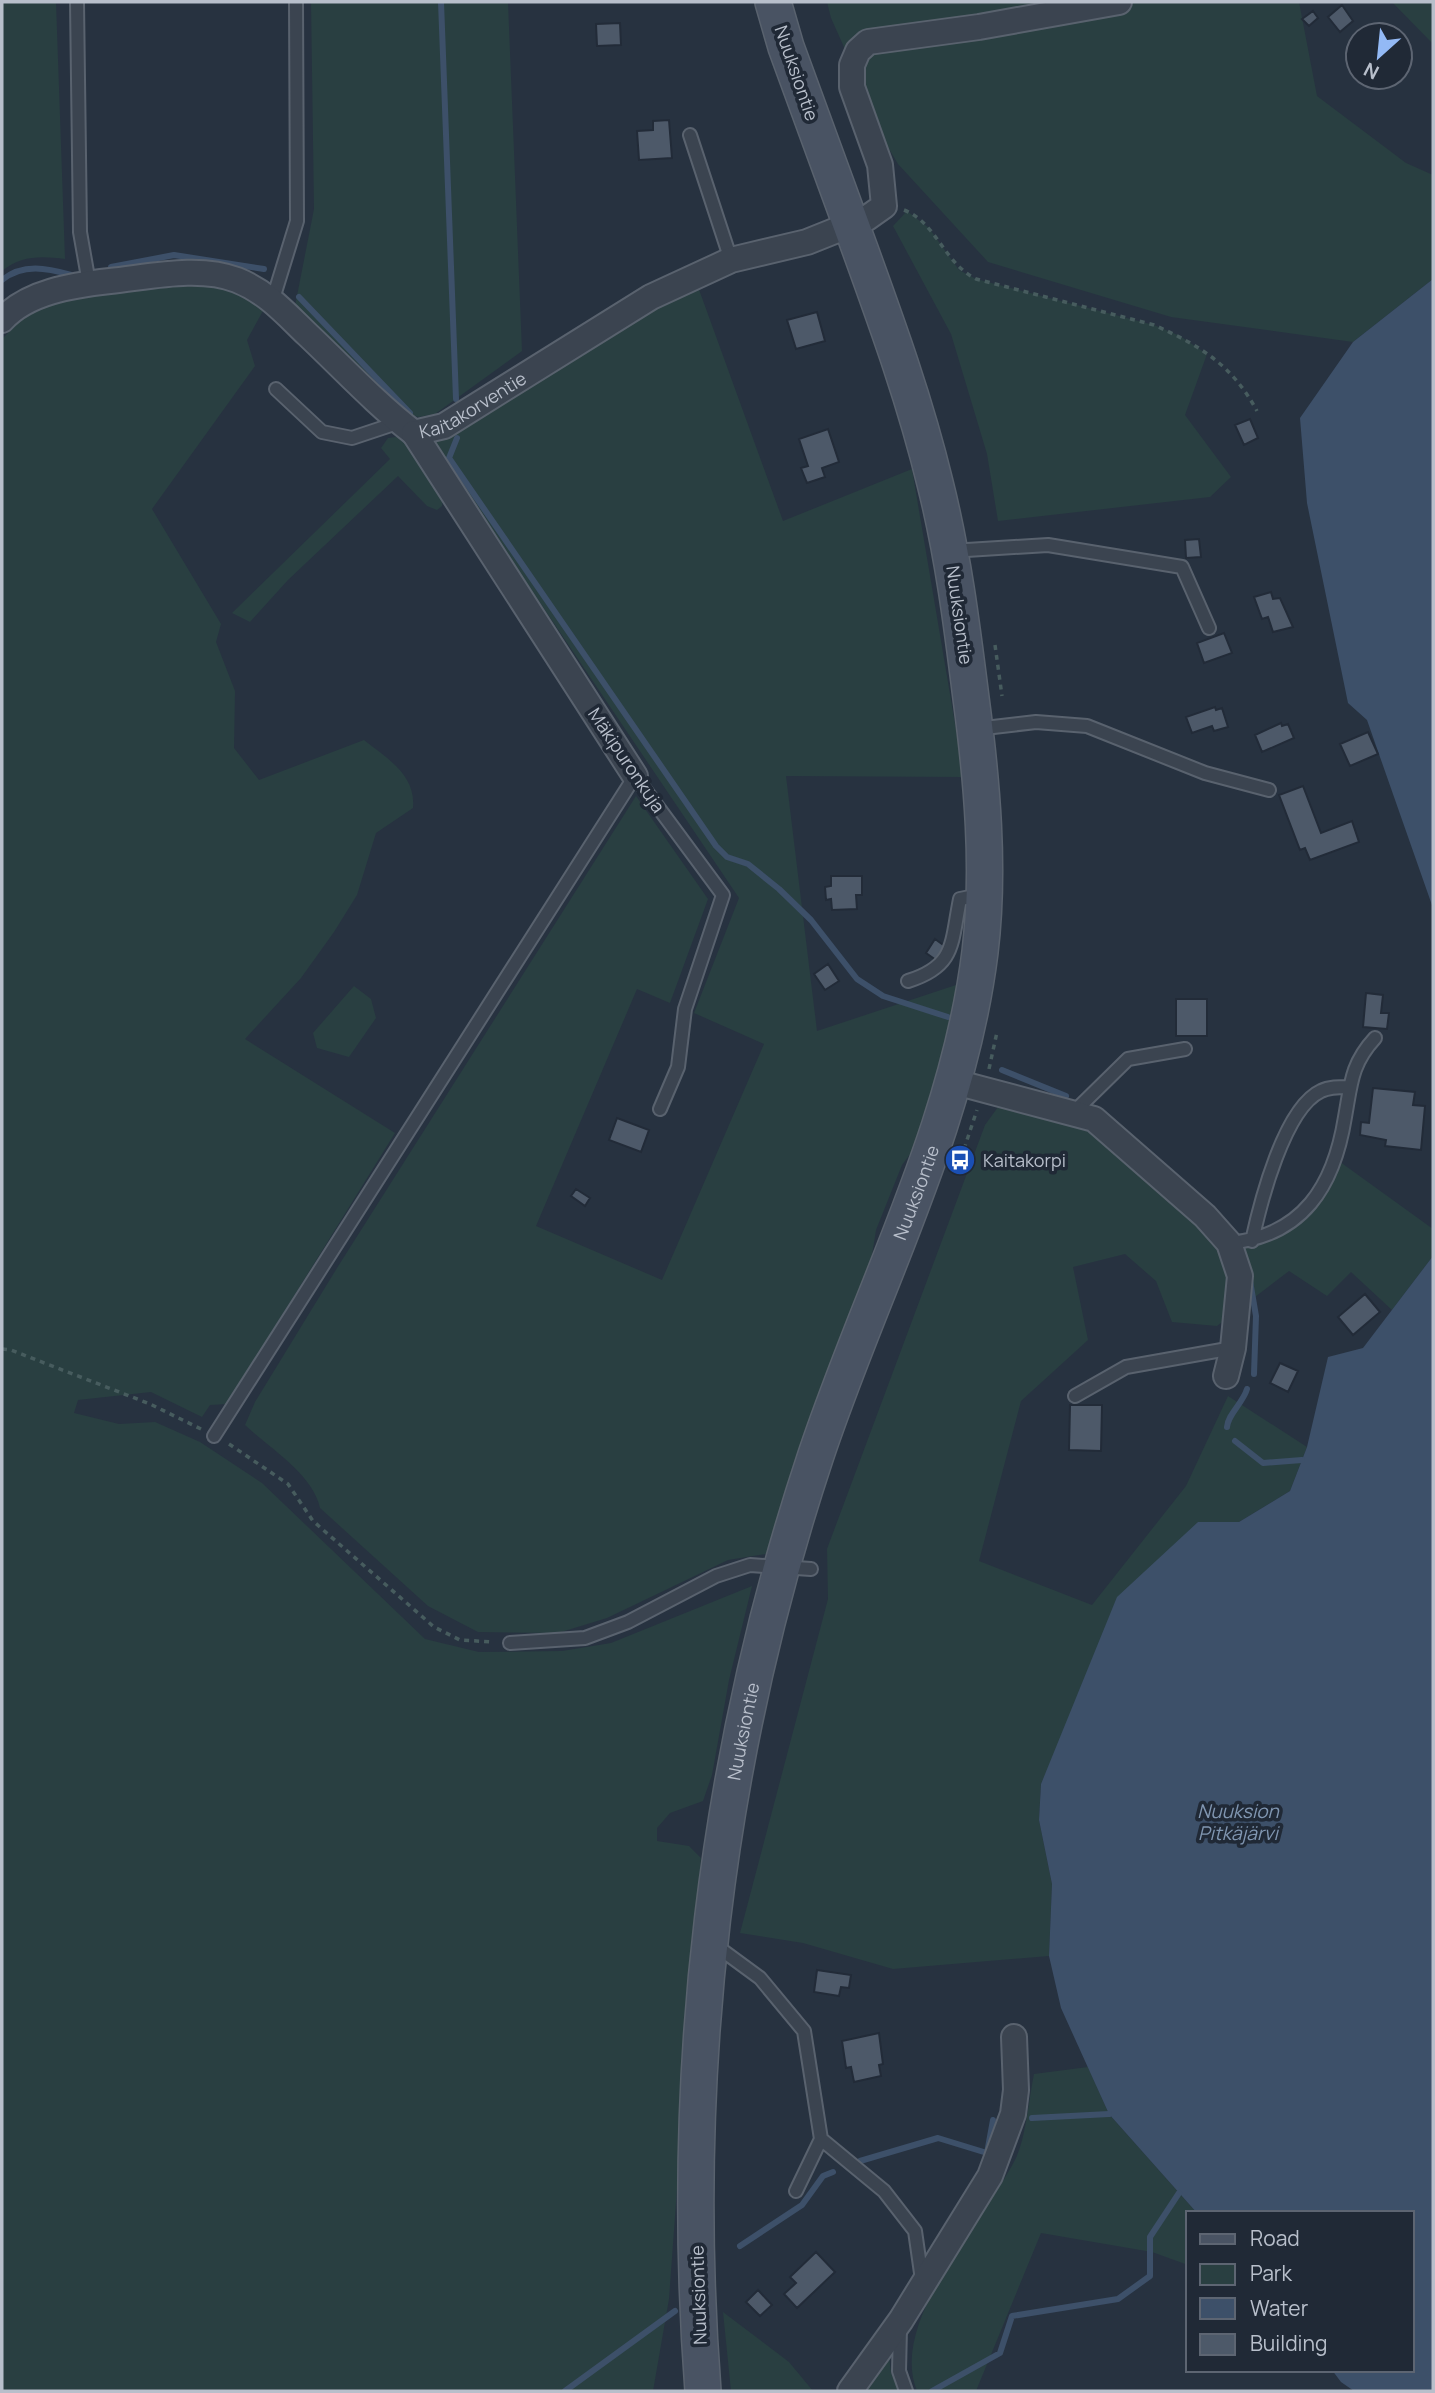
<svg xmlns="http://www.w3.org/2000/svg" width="1435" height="2393" viewBox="0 0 1435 2393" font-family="Manrope,sans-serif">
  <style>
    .green { fill: #293f41 }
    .water { fill: #3d5069 }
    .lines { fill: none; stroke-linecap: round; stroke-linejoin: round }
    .stream { stroke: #3d5069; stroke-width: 6 }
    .building { fill: #4d5969; stroke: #222b38; stroke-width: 2 }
    .lane-casing { stroke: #59626e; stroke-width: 16 }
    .street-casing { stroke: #59626e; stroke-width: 28 }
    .secondary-casing { stroke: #59626e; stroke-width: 38 }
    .path { stroke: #475c5e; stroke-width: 3.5; stroke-dasharray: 5 5; stroke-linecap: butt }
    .lane { stroke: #3b4450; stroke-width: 12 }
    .street { stroke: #3b4450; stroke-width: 24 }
    .secondary { stroke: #495363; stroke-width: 35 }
    .labels { text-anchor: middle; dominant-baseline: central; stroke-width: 7; stroke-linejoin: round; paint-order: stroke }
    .street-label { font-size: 18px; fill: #b8bfcb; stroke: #202936 }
    .poi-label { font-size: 18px; fill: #b8bfcb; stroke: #202936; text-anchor: start }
    .water-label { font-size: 19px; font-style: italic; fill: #8096b1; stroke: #202936 }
  </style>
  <rect width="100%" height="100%" fill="#273240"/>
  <path class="green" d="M2,2H56L65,259C42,256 21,255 2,271Z
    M311,2H508L522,351L435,414L419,417L404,414L295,306L314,209Z
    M827,2H1299L1317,96L1406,163L1433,175V279L1353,342L1171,317L988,262L898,164L852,87V65L831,18Z
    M1392,2H1433V44L1393,3Z
    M907,211L929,228L959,270L976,279L1154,325L1180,336L1207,354L1185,415L1231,477L1210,497L998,521L987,454L951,334L893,226Z
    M200,283L247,294L264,309L247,340L255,366L152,509L221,624L216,642L235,691L234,748L259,780L364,740C388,759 416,775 413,808L376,833L357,895L334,932L301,978L245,1039L395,1133L227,1404L210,1405L202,1417L151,1392L78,1400L74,1413L119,1424L155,1422L200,1442L262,1483L425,1639L479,1652L562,1651L611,1643L752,1586L729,1680L712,1775L703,1801L670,1813L657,1828V1841L689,1846L701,1858L669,2299L653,2391H2V339L23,318L45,304L157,284Z
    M697,284L783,521L912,469L964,777L786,776L817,1031L959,984L922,1138L902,1165L876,1230L872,1255L855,1306L766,1554L728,1560L607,1618L558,1633L478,1632L428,1606L320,1508C313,1474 269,1448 245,1425L255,1402L337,1268L636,796L708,899L670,1003L637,989L536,1226L662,1280L764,1044L694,1013L739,898L433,444Z
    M396,437L407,442L444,490L442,506L437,510L427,506L398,476L288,580L250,622L232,613L390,459L381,448L388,438Z
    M354,986L371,999L376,1018L349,1057L317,1048L313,1033Z
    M998,1107L1087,1129L1197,1223L1252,1241L1314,1202L1336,1159L1433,1229V1256L1392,1310L1351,1272L1327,1296L1289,1271L1217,1326L1172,1322L1156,1281L1125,1254L1073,1267L1088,1340L1021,1401L979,1561L1092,1605L1186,1486L1228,1396L1307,1447L1290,1491L1239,1522H1198L1063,1735L1041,1784L1039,1820L1052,1884L1049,1956L893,1969L803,1943L740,1933L828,1599L827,1549L985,1125Z
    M1088,2067L1109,2114L1197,2213H1188V2265L1152,2252L1041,2233L976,2391H917C888,2321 985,2220 1016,2158C1026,2137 1029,2098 1034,2074Z
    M723,2312L789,2362L813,2391H731Z
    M888,2347L891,2373L899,2391H860Z"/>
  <path class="water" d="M1433,279V908L1367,720L1348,703L1307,503L1300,418L1353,342Z
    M1433,1256V2391H1354L1341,2382L1332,2370H1412V2213H1197L1109,2114L1061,2008L1049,1956L1052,1884L1039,1820L1041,1784L1117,1597L1198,1522H1239L1290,1491L1307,1447L1328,1357L1363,1348Z"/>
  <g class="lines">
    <path class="stream" d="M441,2L456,399
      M111,267L174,255L264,269
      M2,280C23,263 47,268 71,275
      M299,297L410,413
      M457,438L449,458L716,846L727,857L748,864L779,889L811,920L857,979L883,996L948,1017
      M1002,1070L1066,1096
      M1249,1275L1256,1316L1254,1374
      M1227,1427C1228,1414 1243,1403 1247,1389
      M1235,1441L1263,1463L1302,1460
      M1032,2118L1109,2114
      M860,2161L938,2138L987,2153L993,2120
      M740,2246L802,2205L823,2176L833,2172
      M565,2391L675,2311
      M932,2391L1000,2353L1012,2316L1118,2299L1150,2276V2237L1179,2193"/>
  </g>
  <path class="building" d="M1342,5L1353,21L1340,32L1328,17Z
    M1313,11L1318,18L1309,26L1302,19Z
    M620,23L621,45L597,46L596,24Z
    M669,120L672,158L639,160L637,131L653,130V121Z
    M817,312L825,341L796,349L787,320Z
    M1250,419L1258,438L1244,445L1235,425Z
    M828,429L839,462L822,468L825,477L807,483L801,468L808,466L799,439Z
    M1199,539L1201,557L1186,558L1185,540Z
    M1271,592L1273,599L1280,598L1293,627L1273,632L1268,617L1262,619L1254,597Z
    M1224,633L1232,653L1204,663L1197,643Z
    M1215,707L1216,710L1222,708L1228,727L1214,731L1212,726L1192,733L1186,717Z
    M1281,723L1282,726L1288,724L1294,738L1262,752L1255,735Z
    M1368,732L1378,754L1350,766L1340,744Z
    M1303,786L1321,833L1352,821L1359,842L1310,860L1305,848L1300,850L1279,795Z
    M831,876H862V895H856L857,909L832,910L831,899L826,900L825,887L831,886Z
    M935,939L946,947L936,960L926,953Z
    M828,964L839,981L825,990L814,974Z
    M1366,993L1383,995L1381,1013H1389L1387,1029L1363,1027Z
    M1176,999H1207V1036H1176Z
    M1373,1088L1415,1092L1413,1105L1425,1106L1421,1150L1385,1146L1386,1140L1360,1135L1361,1122L1369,1123Z
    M617,1118L649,1130L641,1152L609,1140Z
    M576,1189L590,1198L585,1206L571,1196Z
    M1365,1294L1380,1312L1353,1335L1338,1317Z
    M1280,1363L1298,1371L1288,1392L1270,1383Z
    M1070,1405H1102L1101,1451L1069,1450Z
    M817,1970L851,1975L849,1988L841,1987L839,1996L814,1992Z
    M879,2033L883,2064L879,2065L881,2076L854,2082L851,2067L846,2068L842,2041Z
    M816,2252L835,2272L797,2308L784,2294L796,2283L790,2277Z
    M758,2290L772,2305L760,2316L746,2302Z"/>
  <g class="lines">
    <g class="lane-casing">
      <path id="lane" d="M77,2L80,232L89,283
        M690,135L731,260
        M273,299L297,221L296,2
        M276,389L322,432L352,438L400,422
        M951,551L1048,545L1182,567L1209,628
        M976,729L1036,722L1087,726L1205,773L1269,790
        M908,981C956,966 951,943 960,899L980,895
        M1074,1112L1128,1059L1185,1049
        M1252,1241C1260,1204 1284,1108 1321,1091C1329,1087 1339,1087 1348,1087
        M1229,1243C1303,1236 1334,1186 1345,1117C1351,1084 1351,1064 1375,1038
        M1075,1396L1126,1367L1233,1348
        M214,1436L635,776L723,895L685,1009L678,1067L660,1109
        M510,1643L585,1638L628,1622L716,1576L750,1565L811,1569
        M715,1945L760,1978L804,2031L821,2139L884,2191L915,2231L922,2280
        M796,2191L821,2139
        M900,2328L899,2371L906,2391"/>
    </g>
    <g class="street-casing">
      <g id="street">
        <path id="s1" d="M2,320C27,292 73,285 110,281C149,277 199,265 237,280C267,292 285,313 308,335C343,368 376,404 414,433L444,426L651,297L731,260L807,242L867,218L884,206L880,165L852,87V65L858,51L868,42L979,27L1119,2"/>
        <path d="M414,433L635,776"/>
        <path d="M955,1082L1094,1119L1205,1216L1229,1243L1240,1276L1233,1348L1226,1376"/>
        <path d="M850,2391L901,2320L990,2176L1013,2114L1016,2090L1014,2037"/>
      </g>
    </g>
    <g class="secondary-casing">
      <g id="secondary">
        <path id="s2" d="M703,2391C679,2076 715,1759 815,1458C871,1289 958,1130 980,952C990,869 982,781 971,698C962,626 953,554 935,483C915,400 886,321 857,241C833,176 810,111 786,47L773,2"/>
      </g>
    </g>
    <path class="path" d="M904,210C937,223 943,262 976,279L1154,325C1201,346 1232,365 1257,411
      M995,645L1002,696
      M989,1069L997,1032
      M964,1149L977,1110
      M2,1349L11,1350L150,1404L201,1429
      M229,1444L288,1484L313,1521L434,1627L460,1640L493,1642"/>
    <use href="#lane" class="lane"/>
    <use href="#street" class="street"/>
    <use href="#secondary" class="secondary"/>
  </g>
  <defs>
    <g id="bus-disc" transform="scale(1.575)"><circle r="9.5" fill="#1a4fb4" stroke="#202936"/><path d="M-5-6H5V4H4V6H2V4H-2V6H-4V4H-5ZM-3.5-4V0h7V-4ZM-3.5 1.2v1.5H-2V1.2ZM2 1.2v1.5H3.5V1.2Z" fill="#fff"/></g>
  </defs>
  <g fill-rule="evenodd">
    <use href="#bus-disc" x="960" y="1160"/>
  </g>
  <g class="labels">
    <g class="street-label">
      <text transform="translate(797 73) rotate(71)">Nuuksiontie</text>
      <text stroke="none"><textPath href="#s1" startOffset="546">Kaitakorventie</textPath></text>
      <text transform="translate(960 615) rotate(82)">Nuuksiontie</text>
      <text transform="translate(627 760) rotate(56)">Mäkipuronkuja</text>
      <text stroke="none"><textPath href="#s2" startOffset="1230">Nuuksiontie</textPath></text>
      <text stroke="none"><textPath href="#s2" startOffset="663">Nuuksiontie</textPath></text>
      <text transform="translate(698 2295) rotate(-92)">Nuuksiontie</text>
    </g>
    <g class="poi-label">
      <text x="983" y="1160">Kaitakorpi</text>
    </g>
    <g class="water-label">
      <text x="1238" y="1811">Nuuksion<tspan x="1238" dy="22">Pitkäjärvi</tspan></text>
    </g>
  </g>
  <rect width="1435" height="2393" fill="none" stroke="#b8bfcb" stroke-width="7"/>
  <rect x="1186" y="2211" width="228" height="161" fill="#202936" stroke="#5d6572" stroke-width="2"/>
  <rect x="1200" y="2234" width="35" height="10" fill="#495363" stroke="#5d6572" stroke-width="2"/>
  <text x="1250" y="2246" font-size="21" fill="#b8bfcb">Road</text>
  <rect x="1200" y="2264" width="35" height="21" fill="#293f41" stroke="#5d6572" stroke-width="2"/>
  <text x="1250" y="2281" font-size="21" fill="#b8bfcb">Park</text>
  <rect x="1200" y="2298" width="35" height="21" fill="#3d5069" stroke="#5d6572" stroke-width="2"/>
  <text x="1250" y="2316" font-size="21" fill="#b8bfcb">Water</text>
  <rect x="1200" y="2334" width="35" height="21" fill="#4d5969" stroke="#5d6572" stroke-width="2"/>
  <text x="1250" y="2351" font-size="21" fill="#b8bfcb">Building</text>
  <g transform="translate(1379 56) rotate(207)"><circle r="33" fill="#202936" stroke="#5d6572" stroke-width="2"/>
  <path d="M0-5L12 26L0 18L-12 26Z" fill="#93b9f5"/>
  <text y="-10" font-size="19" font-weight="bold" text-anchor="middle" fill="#b8bfcb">N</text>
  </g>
</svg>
